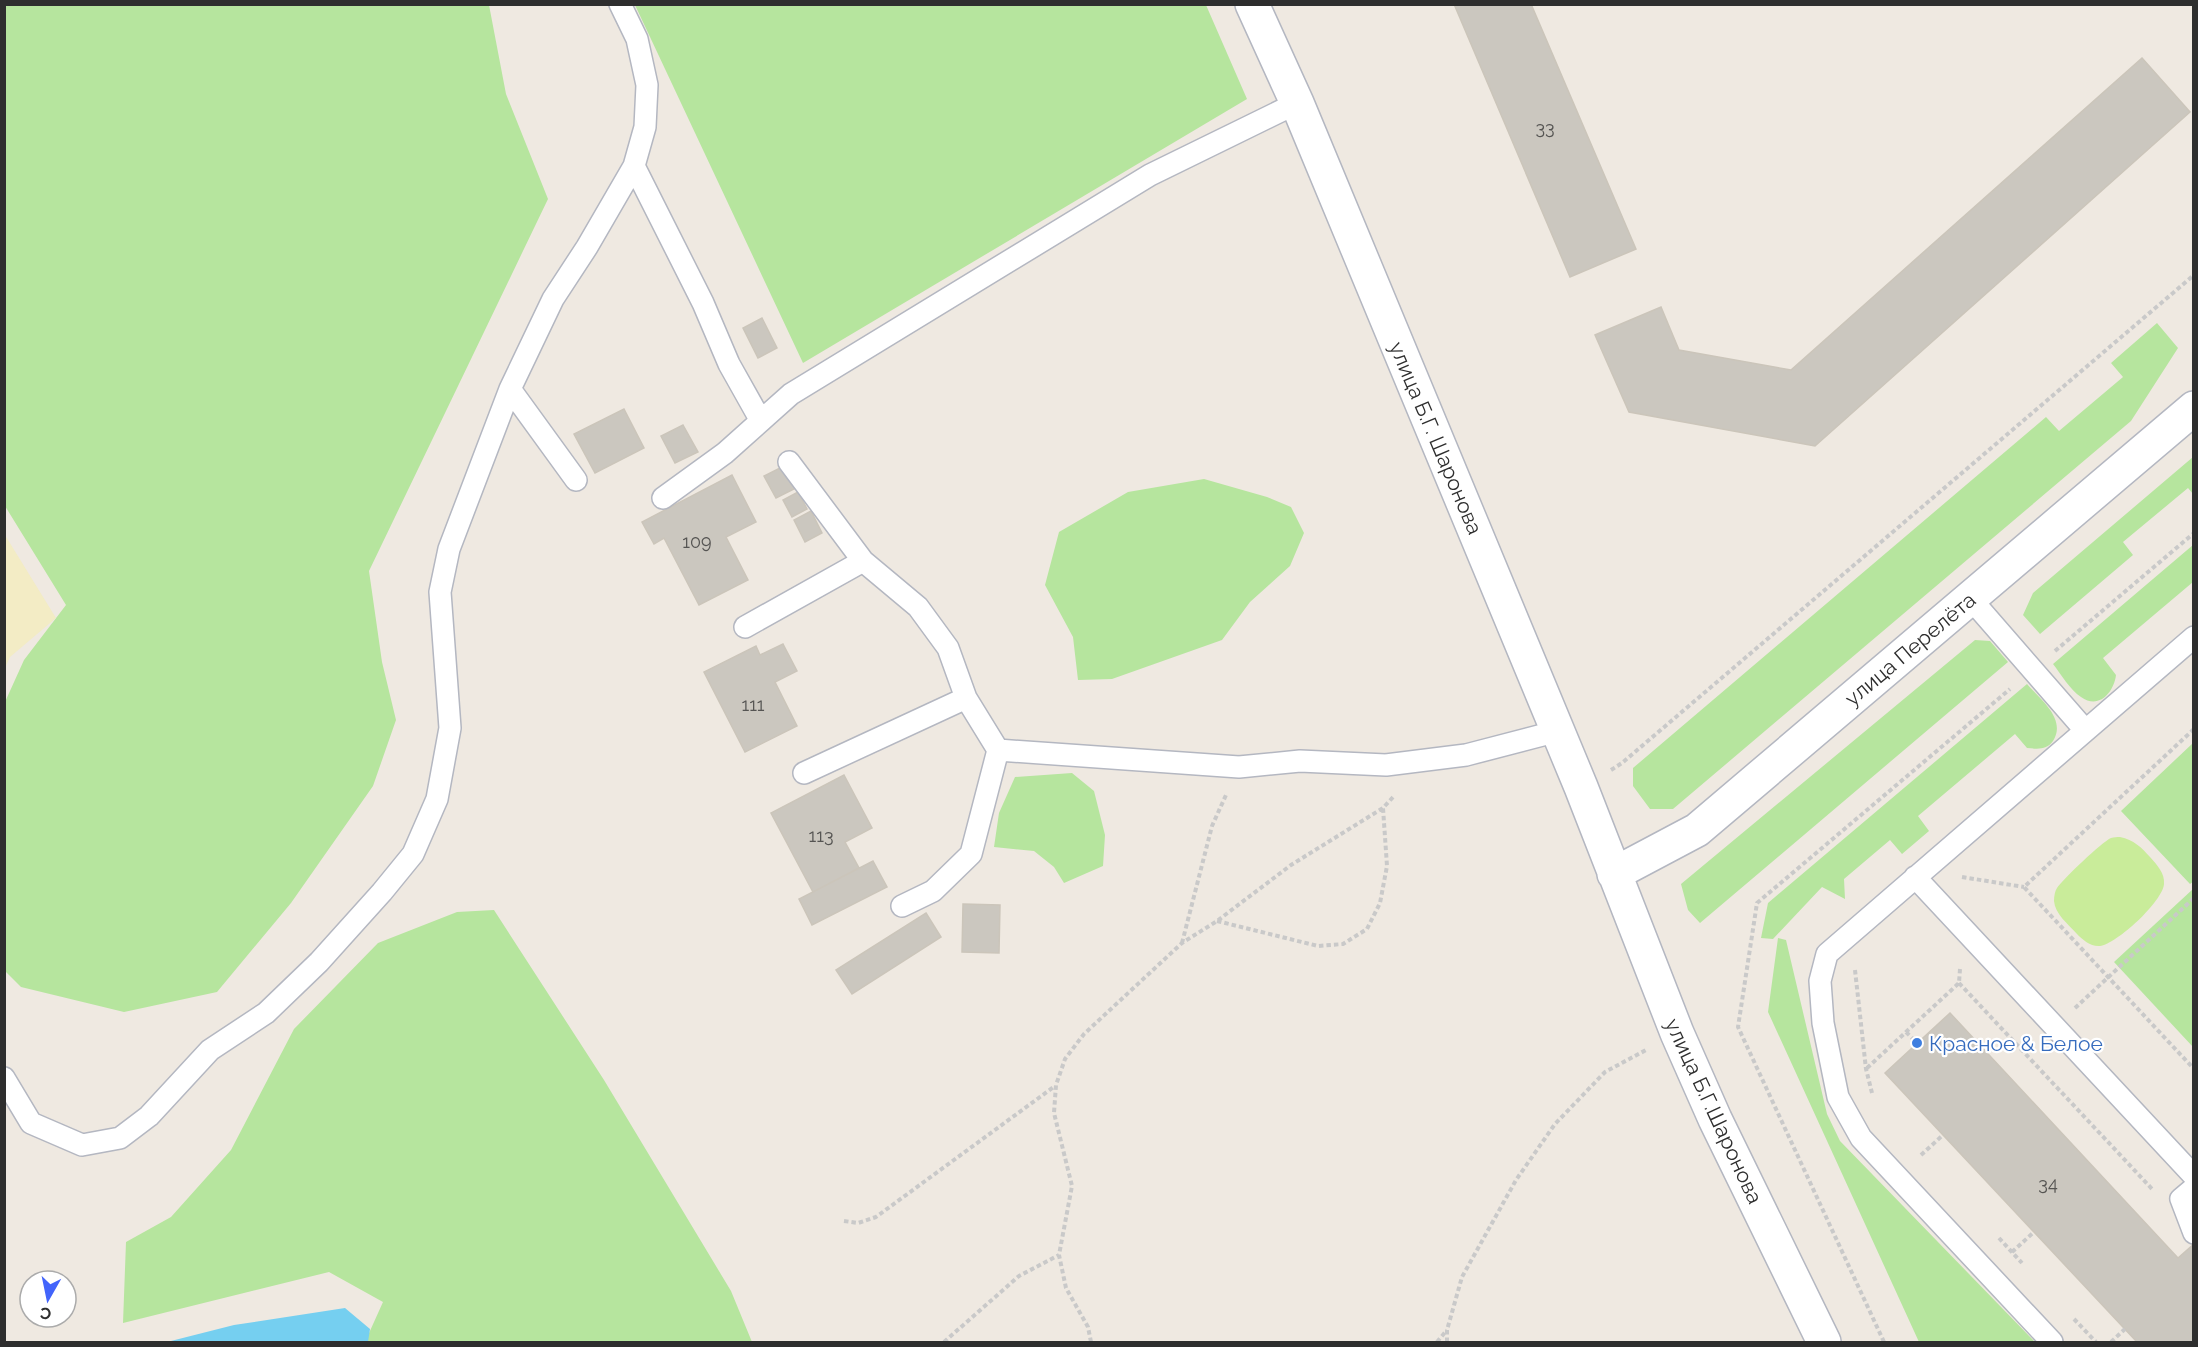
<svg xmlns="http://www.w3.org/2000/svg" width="2198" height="1347" viewBox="0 0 2198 1347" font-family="Raleway,sans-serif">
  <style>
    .green { fill: #b6e59e }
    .sand { fill: #f3ecc5 }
    .pitch { fill: #c9ec9a }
    .water { fill: #75cff0 }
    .building { fill: #cbc7bf; stroke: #cbc5ba; stroke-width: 1.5 }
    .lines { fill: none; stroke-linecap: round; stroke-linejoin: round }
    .lane-casing { stroke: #b4b7c1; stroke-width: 24 }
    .secondary-casing { stroke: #b4b7c1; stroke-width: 36 }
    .path { stroke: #c9c9c9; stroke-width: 4; stroke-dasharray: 4.5 3; stroke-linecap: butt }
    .lane { stroke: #fff; stroke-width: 21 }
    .secondary { stroke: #fff; stroke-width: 33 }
    .shop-dot { fill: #3f7fe0; stroke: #fff; stroke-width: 2 }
    .labels { text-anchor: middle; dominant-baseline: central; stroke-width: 4.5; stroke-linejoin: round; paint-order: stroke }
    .number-label { font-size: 18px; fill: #555452 }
    .street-label { font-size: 21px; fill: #2e2e2e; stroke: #fff }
    .shop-label { font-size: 21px; fill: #366cbe; stroke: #fff; text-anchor: start }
  </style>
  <rect width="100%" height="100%" fill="#efe9e1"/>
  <path class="green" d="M5,5H489L506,94L548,199L369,571L382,662L396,720L373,786L291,903L217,992L124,1012L21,987L5,971V702L24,660L66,605L5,506Z
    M635,5H1206L1247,99L803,363Z
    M2157,323L2178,348L2131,421L1673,809H1650L1633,786V768L2046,417L2059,431L2123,377L2111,363Z
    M2193,457V494L2188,488L2123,542L2133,555L2040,634L2023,615L2033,593Z
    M1204,479L1267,497L1291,507L1304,533L1290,566L1250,602L1222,640L1112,679L1078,680L1073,637L1045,585L1059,532L1128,492Z
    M2193,545V582L2103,658L2116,675C2114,692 2099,710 2081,697C2070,690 2061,674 2053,664Z
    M1975,640L1990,641L2008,662L1700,923L1688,910L1681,884Z
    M2027,684C2040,699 2067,719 2053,741C2047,750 2038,749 2027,748L2015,734L1918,816L1929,831L1902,854L1890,840L1844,879L1845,899L1822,887L1773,939L1761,938L1768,903Z
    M2193,743L2194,881L2190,884L2121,811Z
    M1072,773L1094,791L1105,835L1103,866L1064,883L1054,867L1034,851L994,847L999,813L1015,777Z
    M2193,889V1047L2114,962Z
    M494,910L604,1080L731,1291L752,1342H365L383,1302L329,1272L123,1323L126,1242L171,1217L231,1150L294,1029L378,943L457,912Z
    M1778,938L1786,940L1827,1114L1840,1141L2035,1342H1919L1768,1012Z"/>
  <path class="sand" d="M5,535L56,618L10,657L5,668Z"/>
  <path class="pitch" d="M2120,837C2134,840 2141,847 2150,857C2157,865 2165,873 2164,884C2163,901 2117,944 2100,946C2091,947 2083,940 2077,934C2068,924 2055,914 2054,901C2054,896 2055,891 2057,888C2063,879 2102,842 2111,838C2114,837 2117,837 2120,837Z"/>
  <path class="water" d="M345,1308L370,1329L368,1342H167L234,1325Z"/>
  <path class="building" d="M1454,4H1531L1636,249L1570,277Z
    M2142,58L2190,112L1815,446L1629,412L1595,335L1661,307L1679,350L1791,370Z
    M762,318L777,348L758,358L743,328Z
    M624,409L644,448L595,473L574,434Z
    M683,425L698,452L675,463L661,436Z
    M784,466L796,488L776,498L764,476Z
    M732,475L756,522L726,537L748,580L699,605L664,538L654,544L642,522Z
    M798,492L807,509L792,517L783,500Z
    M811,511L822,533L805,542L794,520Z
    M783,644L797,671L775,682L797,726L745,752L704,672L756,646L760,655Z
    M844,775L872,828L845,842L859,868L813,892L771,813Z
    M873,861L887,887L812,925L799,899Z
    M963,904L1000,905L999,953L962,952Z
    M926,913L941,937L852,994L836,970Z
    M1950,1013L2178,1258L2194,1244V1342H2137L1885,1073Z"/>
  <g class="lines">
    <g class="lane-casing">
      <path id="lane" d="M634,166L703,303L729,364L761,421
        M510,389L576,480
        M789,462L863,561L918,607L948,648L966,698L998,750L971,854L933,891L902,906
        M663,498L725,453L791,394L1150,175L1297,103
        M1970,598L2085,730
        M745,627L863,561
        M998,750L1239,767L1300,761L1386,765L1466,755L1558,731
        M804,773L966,698
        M1915,877L2194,1176
        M4,1078L31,1123L82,1145L120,1138L149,1116L210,1050L266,1013L319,962L382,892L413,854L437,799L450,728L440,592L449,549L510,389L553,299L587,247L634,166L645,127L647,85L637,39L620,4
        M2194,1188L2181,1199L2194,1233
        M2052,1342L1861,1138L1838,1097L1823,1023L1820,981L1827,954L2194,637"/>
    </g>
    <g class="secondary-casing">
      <path id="secondary" d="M1252,4L1297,103L1581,787L1677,1033L1715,1119L1824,1342
        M1614,874L1697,830L2194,408"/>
    </g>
    <path class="path" d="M2055,651L2194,533
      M2194,729L2024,887L2194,1069
      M1611,770L1622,763L2194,275
      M1962,877L2024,887
      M1217,921L1318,946L1343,944L1367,929L1380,903L1387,866L1383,808
      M1182,943L1212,826L1226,795
      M1855,970L1866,1069L1872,1093
      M1959,983L2153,1190
      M2075,1008L2194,898
      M1906,1032L1917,1043
      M1867,1068L1959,983L1960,969
      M1921,1155L1943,1135
      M844,1221L858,1223L876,1217L1055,1086
      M1999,1238L2022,1263
      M2012,1252L2034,1232
      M2074,1319L2096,1342
      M944,1342L1019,1276L1059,1255
      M1091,1342L1088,1327L1066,1288L1059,1255L1072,1186L1054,1113L1056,1085L1065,1059L1084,1034L1182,943L1217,921L1291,865L1383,808L1395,795
      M1437,1342L1447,1330
      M1447,1342V1330L1462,1277L1516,1180L1555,1124L1605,1072L1646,1050
      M1884,1342L1738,1027L1757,903L2010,689
      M2111,1342L2125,1329"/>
    <use href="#lane" class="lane"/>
    <use href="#secondary" class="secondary"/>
  </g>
  <circle class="shop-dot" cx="1917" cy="1043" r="6"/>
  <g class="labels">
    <g class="number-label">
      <text x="1545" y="127">33</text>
      <text x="697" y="541">109</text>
      <text x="753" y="704">111</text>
      <text x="821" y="835">113</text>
      <text x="2048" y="1183">34</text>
    </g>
    <g class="street-label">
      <text transform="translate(1436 438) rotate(67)">улица Б.Г. Шаронова</text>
      <text transform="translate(1910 649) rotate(-40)">улица Перелёта</text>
      <text transform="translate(1714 1111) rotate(65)">улица Б.Г.Шаронова</text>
    </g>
    <g class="shop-label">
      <text x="1929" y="1043">Красное &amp; Белое</text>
    </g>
  </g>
  <rect width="2198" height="1347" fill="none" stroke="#2e2e2e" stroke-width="12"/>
  <g transform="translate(48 1299) rotate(189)"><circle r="28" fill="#ffffff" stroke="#ababab" stroke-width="1.5"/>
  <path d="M0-4.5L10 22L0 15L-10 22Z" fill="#4264fb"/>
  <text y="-9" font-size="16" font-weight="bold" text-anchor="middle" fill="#2e2e2e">С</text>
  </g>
</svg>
